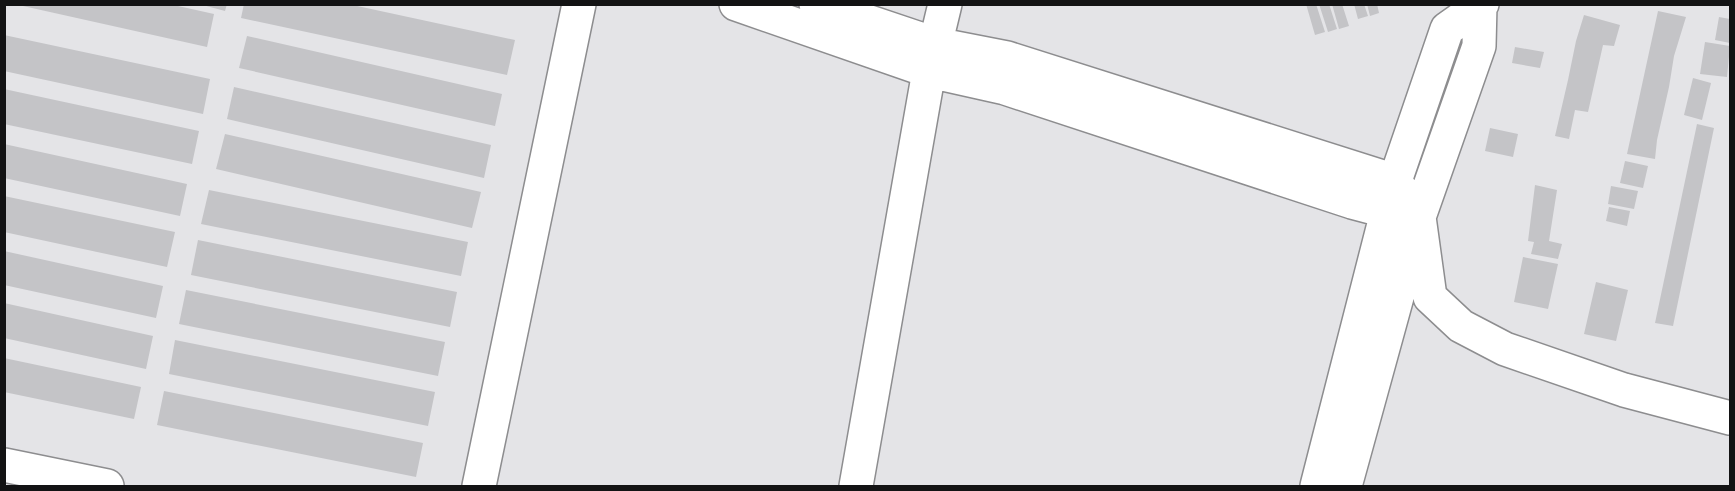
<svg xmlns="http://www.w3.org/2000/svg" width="1735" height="491" viewBox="0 0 1735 491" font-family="Manrope,sans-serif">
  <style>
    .building { fill: #c4c4c7 }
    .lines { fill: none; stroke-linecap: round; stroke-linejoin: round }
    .minor-casing { stroke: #8d8d8f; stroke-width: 36 }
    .minor { stroke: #fff; stroke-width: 33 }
  </style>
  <rect width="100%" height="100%" fill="#e4e4e7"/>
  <path class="building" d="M14,4H169L214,14L207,47Z
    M199,4H227L225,11Z
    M244,4H348L515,40L507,75L241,18Z
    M1306,4H1316L1325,32L1315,35Z
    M1319,4H1329L1337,29L1328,32Z
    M1332,4H1342L1349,26L1339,29Z
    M1354,4H1364L1368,16L1358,19Z
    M1367,4H1377L1379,13L1370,16Z
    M1658,11L1686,17L1674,56L1669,87L1657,140L1655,159L1627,154Z
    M1584,15L1620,25L1614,46L1603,45L1588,112L1575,110L1569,139L1555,136L1568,80L1576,41Z
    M1719,17L1730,19V43L1715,40Z
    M4,35L210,79L203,114L4,71Z
    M247,36L502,94L495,126L239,68Z
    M1705,42L1730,46L1727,77L1700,74Z
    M1515,47L1544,52L1540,68L1512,63Z
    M1693,78L1711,83L1702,120L1684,115Z
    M234,87L491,145L484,178L227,119Z
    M4,89L199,131L192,164L4,124Z
    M1697,124L1714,128L1673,326L1655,323Z
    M1490,128L1518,134L1513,157L1485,151Z
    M225,134L481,192L472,228L216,169Z
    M4,144L187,184L180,216L4,178Z
    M1625,161L1648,166L1643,188L1620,183Z
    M1535,185L1557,190L1549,241L1562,244L1558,259L1531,254L1534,242L1528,241Z
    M1611,186L1638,191L1634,209L1608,204Z
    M209,190L468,242L461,276L201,224Z
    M4,196L175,232L167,267L4,232Z
    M1609,207L1630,211L1627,226L1606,221Z
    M198,240L457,292L450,327L191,275Z
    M4,251L163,286L156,318L4,285Z
    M1523,257L1558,264L1548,309L1514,302Z
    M1596,282L1628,290L1616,341L1584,334Z
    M186,290L445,342L438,376L179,324Z
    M4,303L153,336L146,369L4,338Z
    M175,340L435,392L428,426L169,374Z
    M4,358L141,387L134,419L4,392Z
    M164,391L423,443L416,477L157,425Z"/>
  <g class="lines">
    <g class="minor-casing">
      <path id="minor" d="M736,4L929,71L1005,88L1352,202L1386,211L1419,217
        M816,4L935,44L1007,58L1395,181L1419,217L1430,297L1461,326L1505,349L1624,390L1730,418
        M4,465L107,486
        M479,486L579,4
        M856,486L929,71L945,4
        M1317,486L1395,181L1447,29L1482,4
        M1345,486L1419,217L1479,46L1480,5"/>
    </g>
    <use href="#minor" class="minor"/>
  </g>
  <rect width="1735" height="491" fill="none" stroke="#131314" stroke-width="12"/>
</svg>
